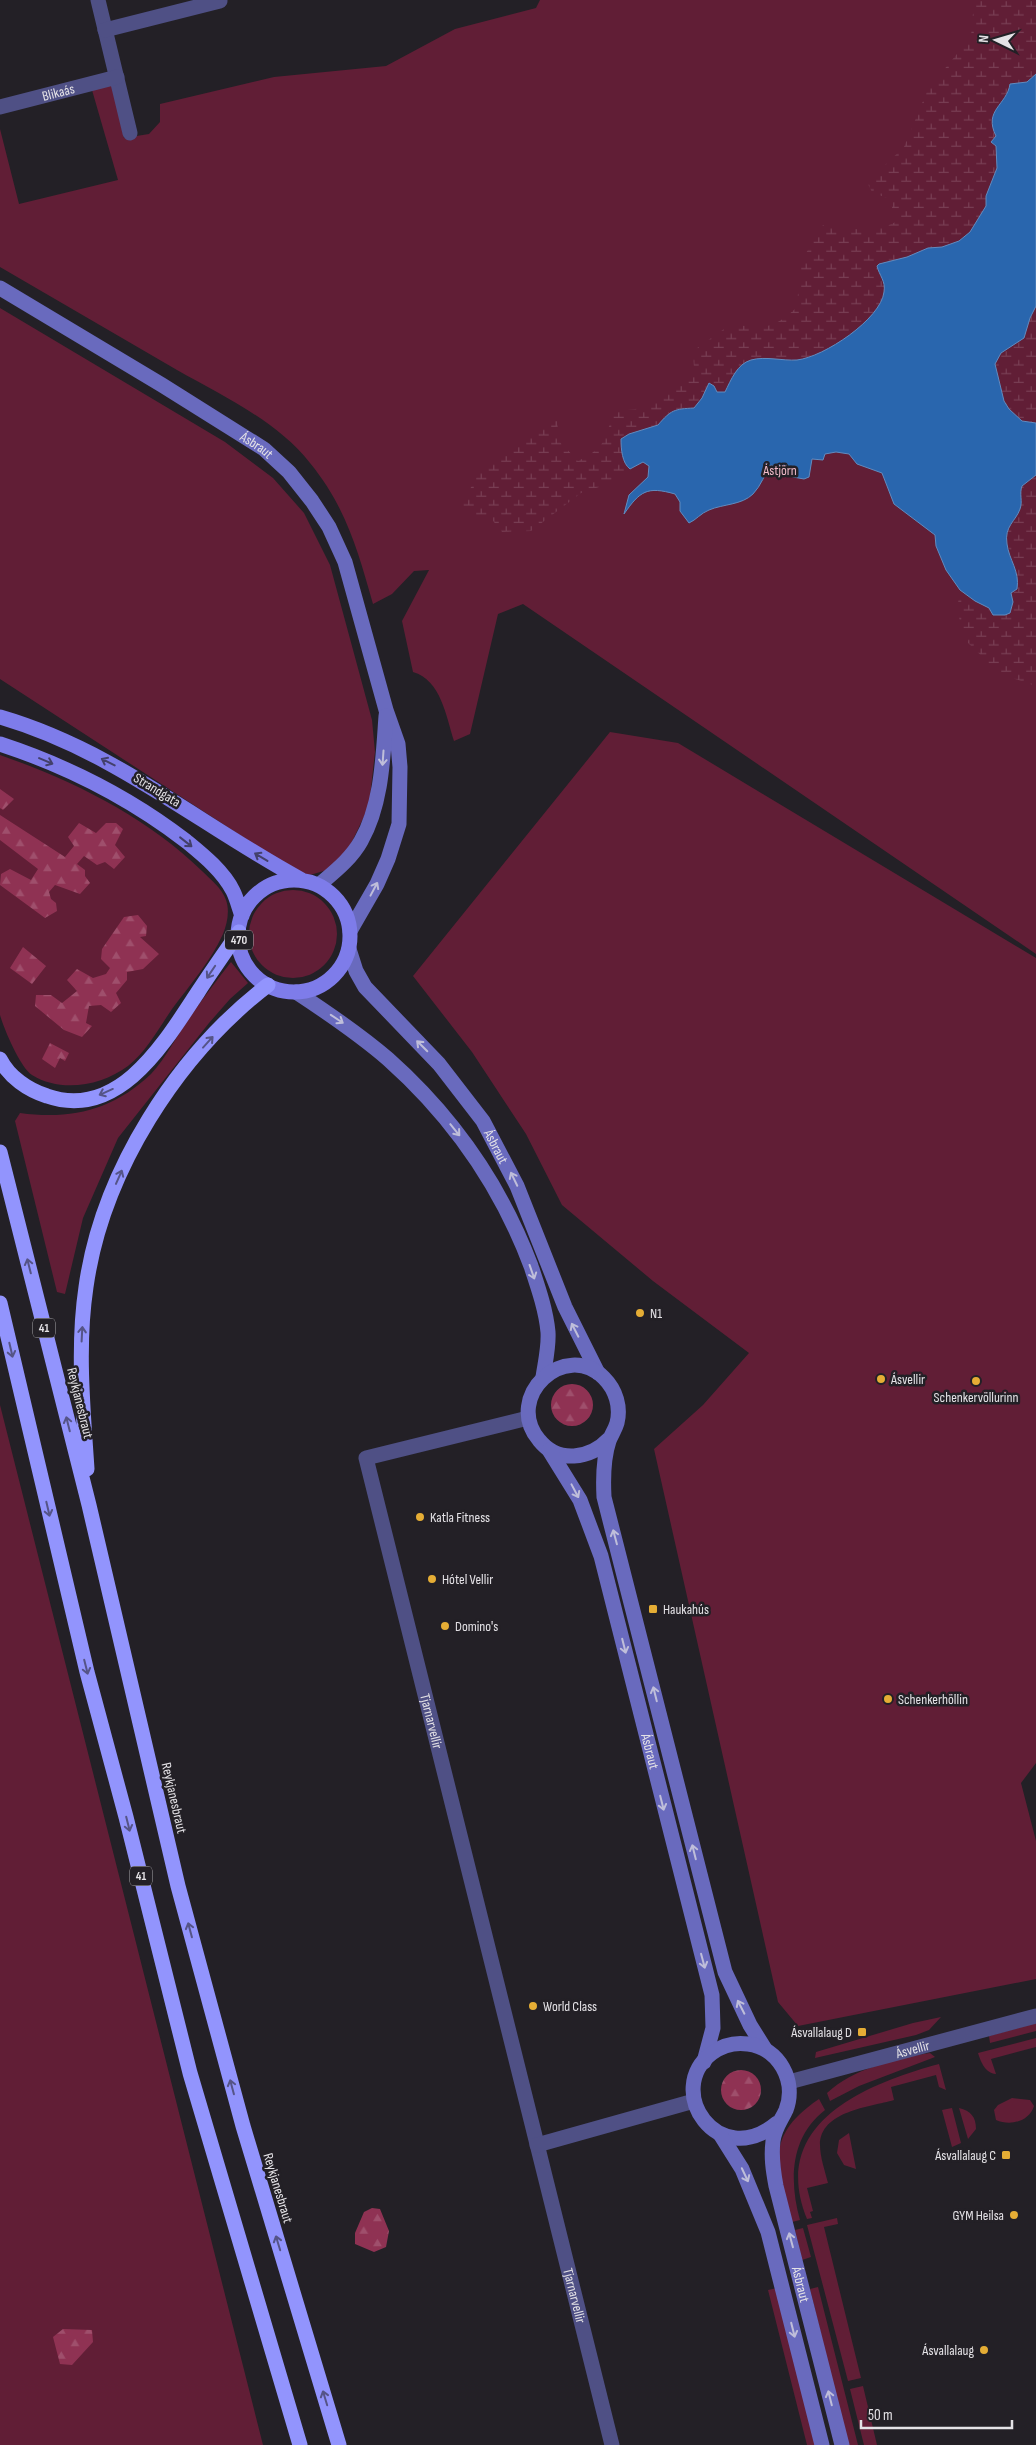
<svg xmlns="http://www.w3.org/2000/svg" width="1036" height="2445" viewBox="0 0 1036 2445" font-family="'Sofia Sans Condensed',sans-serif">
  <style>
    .green { fill: #611e36 }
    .forest { fill: url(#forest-firs) }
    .wetland { fill: url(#wetland-marsh) }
    .water { fill: #2966ae; stroke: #618bbf }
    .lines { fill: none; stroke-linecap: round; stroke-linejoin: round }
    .street { stroke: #4f5085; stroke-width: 15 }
    .secondary { stroke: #696abe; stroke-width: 15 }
    .primary { stroke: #7e7cea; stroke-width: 15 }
    .highway { stroke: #9294fd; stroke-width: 15 }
    .oneway { stroke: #bfbeda }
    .oneway2 { stroke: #43406b }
    .oneway3 { stroke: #555487 }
    .poi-dot { fill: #e5ad35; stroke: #232026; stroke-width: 2 }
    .labels { text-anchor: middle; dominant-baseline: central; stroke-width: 5; stroke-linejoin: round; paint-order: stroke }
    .shield { fill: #232026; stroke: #aaa8ac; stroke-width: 1 }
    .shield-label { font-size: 12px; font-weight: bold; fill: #e4e2e6 }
    .street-label { font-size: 14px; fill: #e4e2e6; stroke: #232026 }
    .park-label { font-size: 14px; fill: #f0bac8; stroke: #232026 }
    .poi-label { font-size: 14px; fill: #e4e2e6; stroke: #232026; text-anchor: start }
  </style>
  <defs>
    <pattern id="forest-firs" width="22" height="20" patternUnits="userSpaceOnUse" patternTransform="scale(1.25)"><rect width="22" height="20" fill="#8f3253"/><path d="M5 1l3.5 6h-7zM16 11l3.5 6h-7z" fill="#9f4f6c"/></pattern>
    <pattern id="wetland-marsh" width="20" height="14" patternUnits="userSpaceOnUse" patternTransform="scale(1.25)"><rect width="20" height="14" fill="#611e36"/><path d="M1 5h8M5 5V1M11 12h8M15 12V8" fill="none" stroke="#783e53"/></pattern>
  </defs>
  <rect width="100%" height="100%" fill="#232026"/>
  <path class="green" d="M540,0H1036V954L523,604L498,614L470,734L454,741C446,716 441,680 413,672L402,621L429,570L414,571L392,594L373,604C358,551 346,507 310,463C277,421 223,396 177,370C118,336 59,301 0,267V129L19,204L118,180L92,90L112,85L124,138L149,134L160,122V104L274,77L386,66L455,29L536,8Z
    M0,308L225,442L273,478L304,513L330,565L372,720L375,752L369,806L348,850L327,870L310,875L295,871L0,679Z
    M610,732L678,743L1036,958V1763L1021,1783L1036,1841V1979L798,2026L778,2002L654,1449L703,1405L749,1353L653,1281L562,1205L526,1134L472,1052L413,976Z
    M0,755C72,780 147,817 202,871C211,880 222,888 226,900C230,911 227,924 223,934C211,961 189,986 172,1009C159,1028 146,1052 128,1066C101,1086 61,1093 32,1075C20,1067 4,1029 0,1015Z
    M249 934a44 44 0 1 1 88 0a44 44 0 1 1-88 0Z
    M231,962L248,983L230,999L209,1023L118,1138L83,1218L65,1294L57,1292L15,1121L20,1113C71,1120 113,1110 151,1074C166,1058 177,1035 190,1017C203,998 217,980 231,962Z
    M0,1405L263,2445H0Z
    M941,2017L929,2030L916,2035L815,2058L816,2052L913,2023Z
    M1036,2023V2031L990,2043L989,2036Z
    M1036,2038V2047L991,2059L996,2074C985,2073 981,2062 978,2053Z
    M930,2053L935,2057L859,2086L830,2101L827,2093C853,2069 896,2058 930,2053Z
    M939,2064L946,2090L939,2087L936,2075L891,2087L894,2100C870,2107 820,2111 820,2145C820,2157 825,2171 828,2183L807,2188L813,2211L810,2212L812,2218L807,2219C768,2123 866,2084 939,2064Z
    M1012,2098L1030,2100L1034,2106C1029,2122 1010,2126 996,2120L994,2110L998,2105Z
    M819,2099L825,2110C790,2137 789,2181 800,2220L792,2222C777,2166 763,2137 819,2099Z
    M952,2108L961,2143L952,2147L942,2110Z
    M959,2108C971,2111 976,2117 976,2129L968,2139Z
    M849,2133L856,2169L844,2165L837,2153L839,2140Z
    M837,2218L838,2224L824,2227L861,2378L848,2381L807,2225Z
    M803,2228L811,2257L802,2260L795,2230Z
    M818,2287L858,2445H848L810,2289Z
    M777,2288L815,2445H807L768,2290Z
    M863,2386L877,2445H864L850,2389Z"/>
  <path class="forest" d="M0,789L14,799L3,810L0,808Z
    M0,815L65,857L74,846L68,837L79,823L96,833L106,823H116L123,829L115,845L125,857L114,869L105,862L97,865L84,856L77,864L85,870V876L90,883L80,894L55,885L49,892L51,899L56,903L57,911L45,918L0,885L1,874L10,869L31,880L38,869L0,840Z
    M138,915L147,926L146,936L140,937L159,954L143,969L127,972V980L116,993L121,1003L111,1012L101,1005L89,1006L86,1023L92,1026L82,1037L64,1030L35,1006L36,995H51L62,1003L77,991L67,980L77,969L93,978L106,974L110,968L101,959L102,949L124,917Z
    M23,947L46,966L32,984L10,968Z
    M50,1043L69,1053L65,1061L60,1058L55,1068L42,1059Z
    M551 1405a21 21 0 1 1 42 0a21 21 0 1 1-42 0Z
    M721 2090a20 20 0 1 1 40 0a20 20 0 1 1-40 0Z
    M372,2208L380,2209L389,2231L386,2247L374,2252L355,2244V2233L364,2212Z
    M63,2329L92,2330L93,2342L72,2365L60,2364L53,2337Z"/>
  <path class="wetland" d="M974,0H1036V74L1027,82L1009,86C1009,98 979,121 996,134L997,168L986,196V206L972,230L959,241L937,249L928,248L907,257L879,264L877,266C880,275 886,282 884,291C881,315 835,350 813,356C794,362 772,359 752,359L748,361L725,392H717L707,386C699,411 692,404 672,412C665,414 663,420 658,425L629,434L621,439C621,449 622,463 630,469L614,482L581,493L531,531L502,532L490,517L466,515L459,510L478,474L558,418L557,439L578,461C606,447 605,440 613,412L650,407L687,376L694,368L693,351L731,324C763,329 773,330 797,307L800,263L823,225C848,228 874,235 897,221L889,199L872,192L867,182L904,147L928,89L971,37Z
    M1036,306V423L1022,421L1009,409L1004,401L995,364L1001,353L1024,338L1030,318Z
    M1036,475V686L1000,674L965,640L957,610L960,590L989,608L990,612L1017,589V572L1006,539L1012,518L1019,512L1021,506L1022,486Z"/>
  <path class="water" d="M1036,74V306L1030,318L1024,338L1001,353L995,364L1004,401L1009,409L1022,421L1036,423V475L1022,486C1019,494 1023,501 1020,509C1016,521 1004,526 1007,544C1009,560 1020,571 1017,589L1011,593L1013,602L1010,613L1005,615H993L989,608L975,601L960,590L946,570L936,546L935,535L894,504L882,473L857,464L849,454L836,452L825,454L823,460L812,459L809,477L804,479L793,477L771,465C765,473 761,486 753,494C742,505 723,504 709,510C701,513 696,520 689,523L680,511V502L675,494C647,486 640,491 624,514L629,495L648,477L649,466L643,462L630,469C622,463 621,449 621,439L629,434L658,425C671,410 674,409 694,408L702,398L709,383L714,386L717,392H725C731,380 737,364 751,360C765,356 783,361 797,360C824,357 881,319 884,292C886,281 879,275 877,266L879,264L907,257L928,248L942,247L959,241L970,232L986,206V196L997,168L996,146L991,142L996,136C983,110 1007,105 1010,84L1027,82Z"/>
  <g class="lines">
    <g class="street">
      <path d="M98,0L130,133"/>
      <path d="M105,30L220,1"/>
      <path id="s1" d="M0,107L117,77"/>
      <path id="s2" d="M528,1418L366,1458L612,2445"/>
      <path id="s3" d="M789,2082L1036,2016"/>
      <path d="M537,2145L694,2101"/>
    </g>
    <g class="secondary">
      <path id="s4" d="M0,288L162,385L264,449L289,472L312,501L329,527L345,562L386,710L398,744L400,767L399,824L388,859L377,884L350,931"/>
      <path d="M319,885C334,872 351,859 361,841C382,804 383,757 386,716"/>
      <path id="s5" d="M349,949L356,971L365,987L439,1064L483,1121L517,1186L565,1307L598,1373"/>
      <path d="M296,992C328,1013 359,1034 388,1059C452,1116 501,1186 531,1266C538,1287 546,1310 548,1332C549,1347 545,1363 543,1377"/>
      <path d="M609,1439C590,1459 558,1464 539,1440C503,1397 565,1339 604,1378C616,1390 621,1407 617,1423C615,1430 611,1435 609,1441C603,1459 603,1478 604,1497L725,1972L750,2025L765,2049"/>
      <path id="s6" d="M549,1450L580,1500L601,1556L712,1995L713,2028L704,2062"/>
      <path id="s7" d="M777,2123C718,2172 663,2090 712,2053C723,2045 735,2042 748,2044C779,2048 797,2081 786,2110C781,2121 775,2127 773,2141C771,2157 773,2170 776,2186L842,2445"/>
      <path d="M720,2134L742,2169L768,2232L822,2445"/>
    </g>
    <path class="primary" d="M0,717C114,750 200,825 302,880
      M0,744C67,766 130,798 186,841C203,855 223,871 233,891C237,899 239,908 242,916
      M238 936a56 56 0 1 1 112 0a56 56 0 1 1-112 0Z"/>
    <path class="highway" d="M0,1059C9,1077 28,1090 47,1096C119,1121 165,1042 198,992C211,972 225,952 239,932
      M0,1152L89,1505L178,1886L243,2126L339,2445
      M0,1303L87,1672L126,1817L190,2073L300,2445
      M87,1469C83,1408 77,1347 86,1287C102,1172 177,1055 268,985"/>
  </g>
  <defs><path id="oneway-shaft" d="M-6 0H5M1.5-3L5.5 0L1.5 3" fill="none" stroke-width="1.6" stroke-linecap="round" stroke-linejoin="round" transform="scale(1.25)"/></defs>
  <g class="oneway">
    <use href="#oneway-shaft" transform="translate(383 758) rotate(94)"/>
    <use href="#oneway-shaft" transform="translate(374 889) rotate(-62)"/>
    <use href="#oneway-shaft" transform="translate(337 1019) rotate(34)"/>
    <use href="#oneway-shaft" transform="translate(422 1046) rotate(-135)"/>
    <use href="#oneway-shaft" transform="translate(455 1130) rotate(51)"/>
    <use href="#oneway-shaft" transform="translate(514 1179) rotate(-116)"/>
    <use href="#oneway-shaft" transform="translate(532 1272) rotate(71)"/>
    <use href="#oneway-shaft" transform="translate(575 1330) rotate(-117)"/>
    <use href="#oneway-shaft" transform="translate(575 1491) rotate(62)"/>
    <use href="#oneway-shaft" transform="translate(615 1537) rotate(-105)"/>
    <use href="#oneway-shaft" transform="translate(624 1646) rotate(76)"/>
    <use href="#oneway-shaft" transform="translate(655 1694) rotate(-104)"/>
    <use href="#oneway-shaft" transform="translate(662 1803) rotate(76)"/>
    <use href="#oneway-shaft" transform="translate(694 1852) rotate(-104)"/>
    <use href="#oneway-shaft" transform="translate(703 1961) rotate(75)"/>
    <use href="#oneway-shaft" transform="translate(741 2007) rotate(-117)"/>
    <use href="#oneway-shaft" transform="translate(745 2175) rotate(65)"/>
    <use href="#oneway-shaft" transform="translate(791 2240) rotate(-105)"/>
    <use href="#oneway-shaft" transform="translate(793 2330) rotate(76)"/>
    <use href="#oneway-shaft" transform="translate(830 2398) rotate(-104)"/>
  </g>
  <g class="oneway2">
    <use href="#oneway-shaft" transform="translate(46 761) rotate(23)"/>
    <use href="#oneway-shaft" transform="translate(108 762) rotate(-153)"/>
    <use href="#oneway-shaft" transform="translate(186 842) rotate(38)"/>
    <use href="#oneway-shaft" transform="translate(261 857) rotate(-149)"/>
  </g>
  <g class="oneway3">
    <use href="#oneway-shaft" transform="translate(211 972) rotate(124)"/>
    <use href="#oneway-shaft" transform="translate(208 1042) rotate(-48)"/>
    <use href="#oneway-shaft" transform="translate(106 1092) rotate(156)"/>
    <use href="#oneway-shaft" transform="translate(119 1177) rotate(-66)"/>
    <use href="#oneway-shaft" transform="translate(29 1266) rotate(-104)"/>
    <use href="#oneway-shaft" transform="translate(82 1334) rotate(-87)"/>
    <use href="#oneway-shaft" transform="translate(11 1350) rotate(77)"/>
    <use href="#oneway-shaft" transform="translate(68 1424) rotate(-104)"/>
    <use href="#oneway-shaft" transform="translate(48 1509) rotate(77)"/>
    <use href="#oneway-shaft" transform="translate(86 1667) rotate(76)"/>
    <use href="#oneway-shaft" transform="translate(128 1824) rotate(76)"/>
    <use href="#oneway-shaft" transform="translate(190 1930) rotate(-105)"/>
    <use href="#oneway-shaft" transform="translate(232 2087) rotate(-105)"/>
    <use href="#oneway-shaft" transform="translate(278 2243) rotate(-107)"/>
    <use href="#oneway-shaft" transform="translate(325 2398) rotate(-107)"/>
  </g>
  <g class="poi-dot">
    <circle cx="640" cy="1313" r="5"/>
    <circle cx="881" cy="1379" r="5"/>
    <circle cx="976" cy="1381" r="5"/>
    <circle cx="420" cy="1517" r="5"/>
    <circle cx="432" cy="1579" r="5"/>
    <rect x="648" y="1604" width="10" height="10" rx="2.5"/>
    <circle cx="445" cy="1626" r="5"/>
    <circle cx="888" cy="1699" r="5"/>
    <circle cx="533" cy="2006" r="5"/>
    <rect x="857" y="2027" width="10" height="10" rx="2.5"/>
    <rect x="1001" y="2150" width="10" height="10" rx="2.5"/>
    <circle cx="1014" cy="2215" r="5"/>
    <circle cx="984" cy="2350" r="5"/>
  </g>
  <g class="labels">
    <g class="shield">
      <rect x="225" y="930.5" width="28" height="19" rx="4"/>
      <rect x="33" y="1318.5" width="22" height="19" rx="4"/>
      <rect x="130" y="1866.5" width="22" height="19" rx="4"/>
    </g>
    <g class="shield-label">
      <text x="239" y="940">470</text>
      <text x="44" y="1328">41</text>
      <text x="141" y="1876">41</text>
    </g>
    <g class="street-label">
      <text stroke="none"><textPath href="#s1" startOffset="60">Blikaás</textPath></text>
      <text stroke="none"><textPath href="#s4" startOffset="301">Ásbraut</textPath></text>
      <text transform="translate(157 790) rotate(31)">Strandgata</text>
      <text stroke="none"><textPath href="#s5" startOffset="249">Ásbraut</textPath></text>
      <text transform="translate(80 1403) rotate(76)">Reykjanesbraut</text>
      <text stroke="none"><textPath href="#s2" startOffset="438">Tjarnarvellir</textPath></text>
      <text stroke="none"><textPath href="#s6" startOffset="320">Ásbraut</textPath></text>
      <text transform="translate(174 1798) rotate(77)">Reykjanesbraut</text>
      <text stroke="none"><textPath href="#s3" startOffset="128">Ásvellir</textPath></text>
      <text transform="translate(278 2188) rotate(73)">Reykjanesbraut</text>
      <text stroke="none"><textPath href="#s7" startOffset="464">Ásbraut</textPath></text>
      <text stroke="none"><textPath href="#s2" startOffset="1030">Tjarnarvellir</textPath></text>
    </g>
    <g class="park-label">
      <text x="780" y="470">Ástjörn</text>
    </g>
    <g class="poi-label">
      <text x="650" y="1313">N1</text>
      <text x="891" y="1379">Ásvellir</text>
      <text x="976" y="1397" text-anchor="middle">Schenkervöllurinn</text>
      <text x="430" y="1517">Katla Fitness</text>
      <text x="442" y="1579">Hótel Vellir</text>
      <text x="663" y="1609">Haukahús</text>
      <text x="455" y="1626">Domino's</text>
      <text x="898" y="1699">Schenkerhöllin</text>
      <text x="543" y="2006">World Class</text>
      <text x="852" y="2032" text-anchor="end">Ásvallalaug D</text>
      <text x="996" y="2155" text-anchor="end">Ásvallalaug C</text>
      <text x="1004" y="2215" text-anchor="end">GYM Heilsa</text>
      <text x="974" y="2350" text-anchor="end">Ásvallalaug</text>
    </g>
  </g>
  <g transform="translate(996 40) rotate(275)" stroke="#232026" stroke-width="4" paint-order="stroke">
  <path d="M0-4L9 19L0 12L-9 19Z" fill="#e4e2e6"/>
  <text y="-8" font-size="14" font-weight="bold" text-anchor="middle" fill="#e4e2e6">N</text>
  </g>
  <path d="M861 2420v8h151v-8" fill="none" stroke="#e4e2e6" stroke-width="2.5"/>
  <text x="868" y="2420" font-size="15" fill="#e4e2e6" stroke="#232026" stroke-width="4" paint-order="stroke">50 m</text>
</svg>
